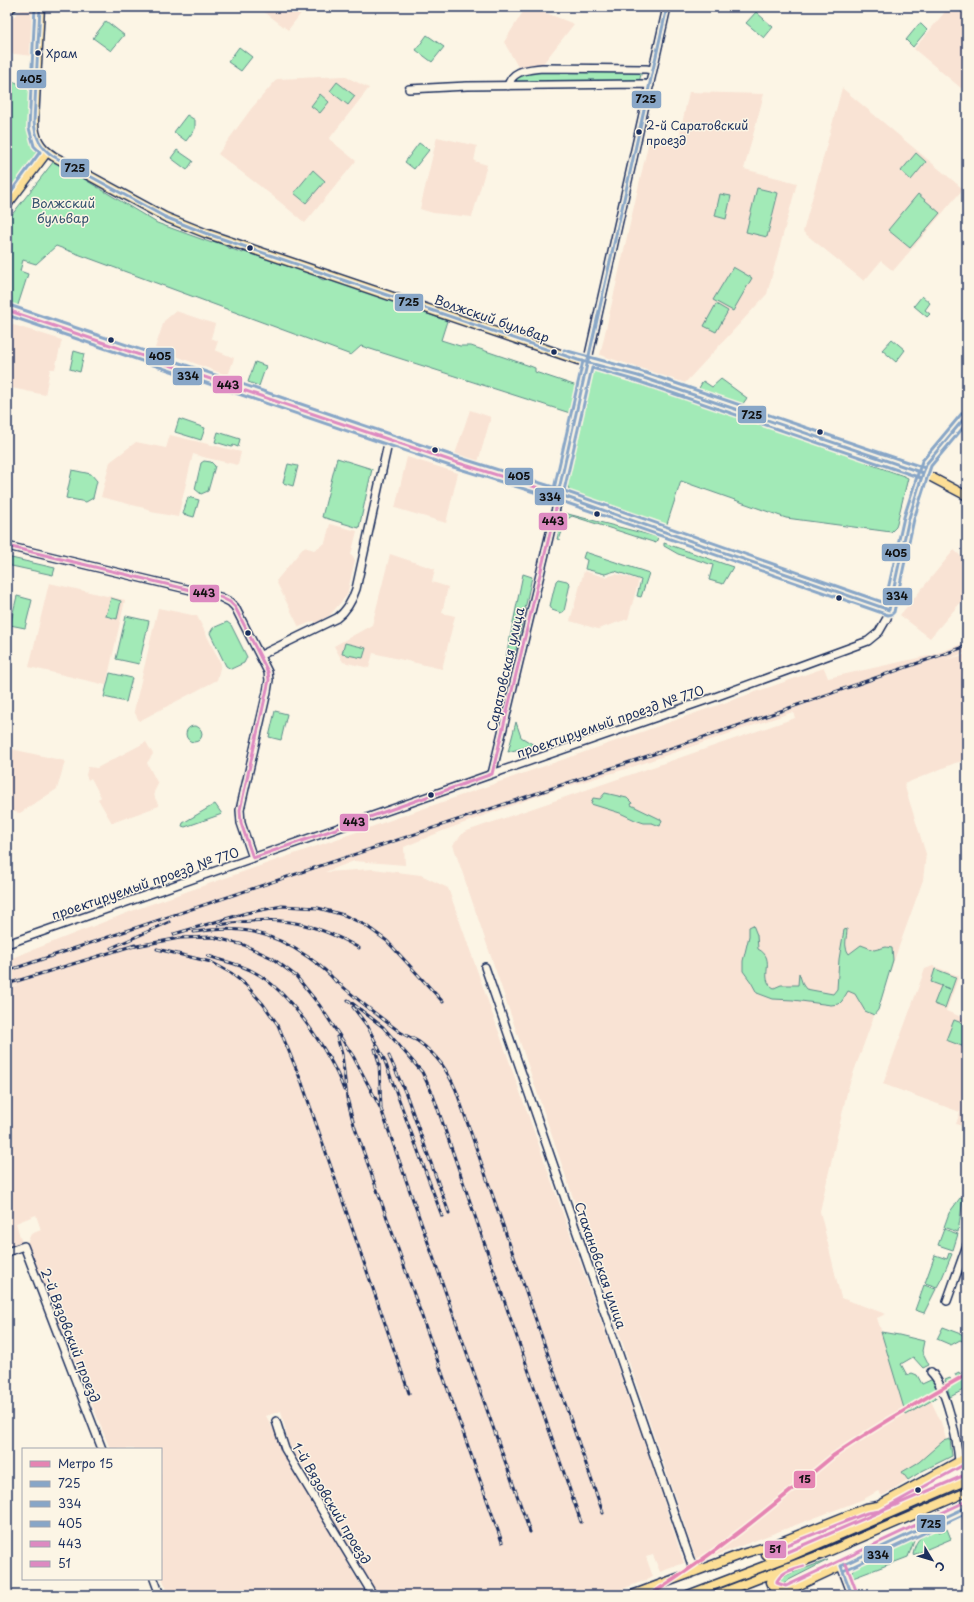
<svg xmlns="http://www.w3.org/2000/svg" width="974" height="1602" viewBox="0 0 974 1602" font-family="'Playpen Sans',sans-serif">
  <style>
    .built { fill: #f9e3d4 }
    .green { fill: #a2eab7; stroke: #5e8c8a }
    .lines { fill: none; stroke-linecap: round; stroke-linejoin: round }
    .minor-casing { stroke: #1b2f5e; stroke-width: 10 }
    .major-casing { stroke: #1b2f5e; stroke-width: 11 }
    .minor { stroke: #fcf5e5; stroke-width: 7 }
    .major { stroke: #fcde96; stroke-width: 8 }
    .rail-casing { stroke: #1b2f5e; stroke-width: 3 }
    .rail { stroke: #fcf5e5; stroke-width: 1.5; stroke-dasharray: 4.5; stroke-linecap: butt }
    .bus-1-casing { stroke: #fcf5e5; stroke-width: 6 }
    .bus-2-casing { stroke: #fcf5e5; stroke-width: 6 }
    .bus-3-casing { stroke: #fcf5e5; stroke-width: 6 }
    .bus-4-casing { stroke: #fcf5e5; stroke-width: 6 }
    .bus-5-casing { stroke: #fcf5e5; stroke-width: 6 }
    .bus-1 { stroke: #88a6c7; stroke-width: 3 }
    .bus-2 { stroke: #88a6c7; stroke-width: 3 }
    .bus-3 { stroke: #88a6c7; stroke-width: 3 }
    .bus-4 { stroke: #dd8ac1; stroke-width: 3 }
    .bus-5 { stroke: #dd8ac1; stroke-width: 3 }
    .metro-1-casing { stroke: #fcf5e5; stroke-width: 7 }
    .metro-1 { stroke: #e584b2; stroke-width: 4 }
    .bus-dot { fill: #1b2f5e; stroke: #fcf5e5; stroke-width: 1.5 }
    .labels { text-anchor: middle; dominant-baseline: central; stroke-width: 3; stroke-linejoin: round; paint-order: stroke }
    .bus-label { font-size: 12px; fill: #1b2f5e; stroke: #fcf5e5; text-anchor: start }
    .park-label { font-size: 13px; fill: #365470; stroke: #fcf5e5 }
    .street-label { font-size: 13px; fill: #1b2f5e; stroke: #fcf5e5 }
    .line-badge { stroke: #fcf5e5; stroke-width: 1.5 }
    .pale-badge-label { font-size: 11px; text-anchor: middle; font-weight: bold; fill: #111 }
  </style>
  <rect width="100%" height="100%" fill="#fcf5e5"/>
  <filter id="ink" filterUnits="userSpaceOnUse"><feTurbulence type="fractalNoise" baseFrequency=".025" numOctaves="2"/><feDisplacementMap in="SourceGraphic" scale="8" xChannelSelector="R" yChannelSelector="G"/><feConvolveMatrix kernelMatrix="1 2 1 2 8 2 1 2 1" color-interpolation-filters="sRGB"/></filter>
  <g filter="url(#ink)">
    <path class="built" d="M25,7H35L32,56L7,53V22Z
      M258,7H306L288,30Z
      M526,7H531L574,24L542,65L518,67L504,42Z
      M949,7H967V93L914,49Z
      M344,76L369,88L329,139L356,161L305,223L274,197L218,154L251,109L277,79Z
      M842,88L963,189L893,271L881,261L864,281L803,232Z
      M689,92L764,94L744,169L797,183L767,294L685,383L600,355L650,136L678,142Z
      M437,137L477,146L474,161L487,165L472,217L433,213L420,209Z
      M176,311L215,324L211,338L218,341L215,350L234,358L228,376L155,348L164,321Z
      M7,323L62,340L55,369H50L45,395L7,387Z
      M470,410L491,417L478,462L455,454Z
      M170,435L241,452L238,465L207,458L193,454L178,517L151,512L148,509L101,497L110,462L136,442L166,448Z
      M407,457L458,473L446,523L395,508Z
      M330,524L357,531L351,555L355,560L347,595L330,615L316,623L314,621L299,627L276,581L304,547L314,550L325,543Z
      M954,550L967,562V595L930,638L900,615Z
      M390,554L435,569L432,582L448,587L442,613L455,616L442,669L373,653L369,668L343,662L334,646L372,625Z
      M584,571L605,577L616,574L639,580L628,619L598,629L570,621Z
      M49,583L125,600L106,685L29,667Z
      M158,608L197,616L221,664L217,680L139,721L134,711Z
      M967,642V652L945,660L967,654V760L955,763L904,784L926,854L923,880L848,1088L820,1211L841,1298L886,1314L877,1318L908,1413L931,1401L941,1422L951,1456L928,1467L882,1496L878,1491L864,1499L709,1558L700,1562L696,1559L453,845L464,832L795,718L793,712L810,706L629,768L543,794L445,830L404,847L405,865L354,861L325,872L373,869L421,875L448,888L654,1471L684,1563L660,1572L653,1555L646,1557L653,1577L608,1595H378L289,1445L281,1411L266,1416L366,1595H169L161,1575V1449H110L27,1243L31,1234L41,1230L36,1215L16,1223L22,1244L7,1249V989L23,983L7,988V960L137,909L824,668L828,678L932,655Z
      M146,742L153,754L147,763L158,784L154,792L155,798L159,806L112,823L98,799L101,797L91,778L88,780L86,775L88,767L97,768Z
      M7,748L65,761L57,789L20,813L7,810Z
      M933,966L959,976L946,1011L967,1019V1128L956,1124L960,1112L883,1084L925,969Z"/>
    <path class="green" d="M756,12L773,27L764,38L746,23Z
      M106,21L124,35L111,51L93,38Z
      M919,24H921L927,30L913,47L906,40Z
      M427,35L444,47L432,62L416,50Z
      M239,47L252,57L241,71L228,62Z
      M541,71H642L639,82L511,83L519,75Z
      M7,79L30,88C29,108 23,133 38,149L34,159L7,194Z
      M337,82L355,96L348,105L330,91Z
      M320,94L329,102L320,113L311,106Z
      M187,115L195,120V129L186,141L174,132Z
      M419,143L429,150L414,169L405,162Z
      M177,150L193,161L187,170L171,158Z
      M916,153L926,162L911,180L901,171Z
      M54,161L157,223L212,243L213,240H215L229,248L243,253L245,250L264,256L267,259H274L281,264L316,273L319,278L323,280L327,279L393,300L395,304L409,307L447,321L441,340L460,346H471L530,366L535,368V372L577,386L570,413L361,346L351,355L56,246L36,264L23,260L20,271L28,274L17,308L7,304V221Z
      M313,170L325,181L306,203L294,193Z
      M757,188L778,193L767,237L746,232Z
      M720,194L731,196L726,219L715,216Z
      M918,194L940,213L910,248L888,230Z
      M733,267L752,278L733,311L713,300Z
      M922,296L930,303L925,310L930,314L927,317L914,306Z
      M716,304L728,311L716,332L704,326Z
      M892,339L905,350L896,362L882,350Z
      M74,351L84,354L80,372L70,369Z
      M255,362L266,366L259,386L248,382Z
      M591,368L681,398H684L691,401L722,412L726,411L731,415L746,420H752L778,429L786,428L797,434L799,437L811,441L815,439C821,443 832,449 839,450C846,452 851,451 858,454V456L861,457L867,463L904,476L908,478L896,527L891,532L786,518L681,481L666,527L572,495L566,483Z
      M721,379L747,398L742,405L698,390L703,381L712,387Z
      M179,419L205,428L201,440L175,432Z
      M218,432L240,439L238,447L233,445L232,447L215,442Z
      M337,458L372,469L359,528L322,517Z
      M204,461L211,462L215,466L208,491L201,494L195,489L201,463Z
      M288,464L298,466L293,486L283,483Z
      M72,470L91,474L97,481L93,498L86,502L66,498Z
      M188,497L199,500L194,517L183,514Z
      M564,513L658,537L656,543L572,516L566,520L559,540L557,539Z
      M664,543L733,567L723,584L709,580L713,565L678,554L664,546Z
      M585,552L649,573L641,597L637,596L641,580L615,571L605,574L585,569L587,560L583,558Z
      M7,557L55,568L53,575L7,565Z
      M523,574L532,577L512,668L504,667Z
      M558,579L567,581L570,584L564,611L561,613L552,610L550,606L556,581Z
      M17,596L32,600L25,628L10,625Z
      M111,598L121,601L117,619L106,616Z
      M126,616L149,621L139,664L116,659Z
      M227,622L231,625L247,657L244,663L231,669L226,666L210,633L213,628Z
      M345,643L366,648L363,658L342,654Z
      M110,673L132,678L126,702L104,697Z
      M275,711L287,714L281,740L269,737Z
      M516,722L521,737L534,745L508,752Z
      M186 734a8 8 0 1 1 16 0a8 8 0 1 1-16 0Z
      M605,793L627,798L632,803L631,805L662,820L660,826L652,823H644L635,820L620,813L591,804L593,798L600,799Z
      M215,804L222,814L185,827L182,826L183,823Z
      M753,925L757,935L758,949C778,959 757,979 774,988L781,985H798L799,973L803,985L806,989L833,994L837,989L839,959L844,930L847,929C847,938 843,946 849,954L861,945L874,950L886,947L892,948L893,960L878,1010L874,1015L865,1011L855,994L848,991L842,1001L839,1004L831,1005L793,1000L773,999L757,993L751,982L743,971V961L749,936V927Z
      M935,969L956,977L945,1008L934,1004L941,986L950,989L931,982Z
      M954,1020L967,1025V1048L946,1040Z
      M960,1198L963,1199L958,1232L944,1227L949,1213Z
      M944,1229L958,1234L953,1250L938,1245Z
      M949,1253L952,1254L942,1278L937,1287L925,1283L935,1255L947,1259Z
      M924,1285L936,1289L924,1313L915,1310Z
      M943,1327L967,1336V1343L960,1340L951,1345L937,1339Z
      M881,1332L899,1335L924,1341L922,1351L929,1365L923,1368L913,1357L901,1364L907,1375L912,1373L917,1375L922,1384L933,1379L940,1389L934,1393L936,1398L906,1415Z
      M967,1370V1388L950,1397L945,1380L950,1378L952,1381L957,1378L955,1374L959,1372L960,1374Z
      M950,1439L952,1456L922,1471L908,1480L902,1472L919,1462L943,1441Z
      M938,1528L939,1532L947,1529L951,1539L913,1555C915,1538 923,1535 938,1528Z
      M913,1540L914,1541L908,1557L853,1578L851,1573L854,1568Z
      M828,1560L781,1584H778L776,1581L789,1574Z"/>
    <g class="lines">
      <g class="minor-casing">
        <path id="minor" d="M508,86C512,70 527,70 542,68L646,69L653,70
          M409,89L467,86L643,84L650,85
          M7,310L452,461L549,491L569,499L663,532L741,557L889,610
          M7,546L220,597L230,602L235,607L268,672L269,680L267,692L240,810L241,823L253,858
          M261,655L337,618C347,611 352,601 356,589L389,439
          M492,774L556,508L573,426L667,7
          M7,944L492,774L715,697L868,641L879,632L887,618L900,563L909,518L923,473
          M485,967L694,1571
          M7,1252L24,1246L102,1449
          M947,1301L967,1245
          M931,1372C946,1386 957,1439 959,1461
          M276,1421L285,1449L373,1595
          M841,1566L852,1595
          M154,1579L160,1595"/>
      </g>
      <g class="major-casing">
        <path id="major" d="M40,7L34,121C34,137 39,147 53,156L165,217L205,233L578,360L638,376L908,467L931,477L967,496
          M7,11L12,7
          M7,205L47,152
          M923,473L927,463L967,415
          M781,1557H768L766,1555V1552L773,1545L866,1508L878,1506L967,1457
          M779,1571L773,1577L771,1582C774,1590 779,1591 787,1591
          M780,1594L967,1507
          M632,1595L742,1554L772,1545
          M688,1595L788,1557L967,1480
          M716,1595L825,1553L967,1492"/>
      </g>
      <use href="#minor" class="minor"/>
      <use href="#major" class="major"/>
      <g class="rail-casing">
        <path id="rail" d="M219,925C274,915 310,920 359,948
          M194,932C239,925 271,931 308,957C318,964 329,972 336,982
          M174,934L246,913L282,906L318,908L344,915L365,925L387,941L443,1002
          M131,947L180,938L213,937L244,945L272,958L296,976L320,1006L353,1056L381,1109L530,1532
          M111,948L169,922
          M157,949L211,962L231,973L246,985L263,1004L278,1025L302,1083L409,1393
          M208,956C223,961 240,964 254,972C289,990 331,1054 344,1090
          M7,971L743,724L967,646
          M333,978C354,997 377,1015 400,1032C406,1036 413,1038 419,1042C438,1056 447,1070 456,1090L603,1513
          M7,984L135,945
          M348,1000L383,1027L422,1072L433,1095L581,1522
          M353,1007L368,1027L384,1059L442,1216
          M337,1037L342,1054L347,1098L354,1125L502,1542
          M375,1049L379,1063L381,1107
          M389,1056L406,1094L449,1213"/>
      </g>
      <use href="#rail" class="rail"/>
      <g class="bus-1-casing">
        <path id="bus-1" d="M40,7L34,121C35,137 40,147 53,156L165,217L205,233L578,360L638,376L923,473
          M558,494L667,7
          M558,494C668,534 779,571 889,610
          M889,610L909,518L923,473L927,463L967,415
          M841,1566L967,1507
          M841,1566L852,1595"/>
      </g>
      <g class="bus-2-casing">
        <path id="bus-2" d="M7,315L450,466L547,496L888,615L892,614L894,612L914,519L928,475L931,466L967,423
          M563,495L592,368L637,381L921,478
          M843,1571L967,1513"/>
      </g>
      <g class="bus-3-casing">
        <path id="bus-3" d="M7,197L40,152L34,146L29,128L35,7
          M9,305L454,456L550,486L885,603L904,517L922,461L963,412
          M564,350L640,371L925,468
          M553,493L583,361"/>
      </g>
      <g class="bus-4-casing">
        <path id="bus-4" d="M7,310L452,461L558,494L556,508L492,774L253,858L241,823L240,810L269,680L268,672L235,607L230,602L220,597L7,546"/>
      </g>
      <g class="bus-5-casing">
        <path id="bus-5" d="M965,1475L787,1552H773L776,1549L867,1513L880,1511L967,1463
          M846,1564L857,1593
          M804,1566C794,1569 783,1571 777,1581V1583L786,1586L965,1502"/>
      </g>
      <use href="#bus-1" class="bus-1"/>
      <use href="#bus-2" class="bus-2"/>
      <use href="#bus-3" class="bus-3"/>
      <use href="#bus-4" class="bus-4"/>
      <use href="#bus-5" class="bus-5"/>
      <g class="metro-1-casing">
        <path id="metro-1" d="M650,1595C715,1554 774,1505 833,1456C876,1426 922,1400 967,1374"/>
      </g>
      <use href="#metro-1" class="metro-1"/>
    </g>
  </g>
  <g class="bus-dot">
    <circle cx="38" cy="53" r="3.5"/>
    <circle cx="639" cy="132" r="3.5"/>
    <circle cx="250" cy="248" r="3.5"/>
    <circle cx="111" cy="340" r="3.5"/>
    <circle cx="554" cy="352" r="3.5"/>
    <circle cx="820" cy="432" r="3.5"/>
    <circle cx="435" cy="450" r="3.5"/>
    <circle cx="597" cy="514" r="3.5"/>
    <circle cx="839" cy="598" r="3.5"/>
    <circle cx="248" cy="633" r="3.5"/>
    <circle cx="431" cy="795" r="3.5"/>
    <circle cx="918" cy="1490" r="3.5"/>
  </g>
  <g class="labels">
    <g class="bus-label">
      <text x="46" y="53">Храм</text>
      <text x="646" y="125">2-й Саратовский<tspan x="646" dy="15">проезд</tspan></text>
    </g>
    <g class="park-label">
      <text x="63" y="202">Волжский<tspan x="63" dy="15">бульвар</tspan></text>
    </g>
    <g class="street-label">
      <text transform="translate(492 318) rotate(19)">Волжский бульвар</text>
      <text transform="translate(505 669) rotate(-77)">Саратовская улица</text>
      <text transform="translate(610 721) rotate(-19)">проектируемый проезд № 770</text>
      <text transform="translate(145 883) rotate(-19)">проектируемый проезд № 770</text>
      <text transform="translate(601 1265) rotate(71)">Стахановская улица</text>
      <text transform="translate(71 1335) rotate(69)">2-й Вязовский проезд</text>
      <text transform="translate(332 1503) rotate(59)">1-й Вязовский проезд</text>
    </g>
  </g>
  <g class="line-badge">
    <rect x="16" y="69" width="31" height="20" rx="4" fill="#88a6c7"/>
    <rect x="631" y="90" width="31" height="19" rx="4" fill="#88a6c7"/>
    <rect x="60" y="158" width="30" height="20" rx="4" fill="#88a6c7"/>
    <rect x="394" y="293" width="30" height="19" rx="4" fill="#88a6c7"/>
    <rect x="145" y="347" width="30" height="19" rx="4" fill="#88a6c7"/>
    <rect x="172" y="367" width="31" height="19" rx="4" fill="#88a6c7"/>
    <rect x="212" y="375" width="31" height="19" rx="4" fill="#dd8ac1"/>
    <rect x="737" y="405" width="30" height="19" rx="4" fill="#88a6c7"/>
    <rect x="504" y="467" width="30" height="19" rx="4" fill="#88a6c7"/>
    <rect x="534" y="487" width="31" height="19" rx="4" fill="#88a6c7"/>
    <rect x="538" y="512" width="30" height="19" rx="4" fill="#dd8ac1"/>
    <rect x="881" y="543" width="30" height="19" rx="4" fill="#88a6c7"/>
    <rect x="189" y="584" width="31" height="19" rx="4" fill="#dd8ac1"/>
    <rect x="882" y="587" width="31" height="19" rx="4" fill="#88a6c7"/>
    <rect x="339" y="813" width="30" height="19" rx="4" fill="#dd8ac1"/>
    <rect x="793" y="1470" width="23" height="19" rx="4" fill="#e584b2"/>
    <rect x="916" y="1514" width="30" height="19" rx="4" fill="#88a6c7"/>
    <rect x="764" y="1540" width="23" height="19" rx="4" fill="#dd8ac1"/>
    <rect x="863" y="1545" width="30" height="19" rx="4" fill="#88a6c7"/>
  </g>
  <g class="pale-badge-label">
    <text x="31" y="83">405</text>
    <text x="646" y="103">725</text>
    <text x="75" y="172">725</text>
    <text x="409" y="306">725</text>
    <text x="160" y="360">405</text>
    <text x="188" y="380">334</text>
    <text x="228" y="389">443</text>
    <text x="752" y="419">725</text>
    <text x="519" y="480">405</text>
    <text x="550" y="501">334</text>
    <text x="553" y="525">443</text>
    <text x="896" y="557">405</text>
    <text x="204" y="597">443</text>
    <text x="897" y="600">334</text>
    <text x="354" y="826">443</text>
    <text x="805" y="1483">15</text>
    <text x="931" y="1528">725</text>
    <text x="775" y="1553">51</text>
    <text x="878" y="1559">334</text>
  </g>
  <rect width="974" height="1602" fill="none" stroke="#fcf5e5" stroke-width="24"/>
  <rect x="12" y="12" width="950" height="1578" fill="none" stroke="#1b2f5e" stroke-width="1.5" filter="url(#ink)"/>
  <rect x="22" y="1448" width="140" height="132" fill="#fcf5e5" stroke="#a2a6af"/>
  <rect x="30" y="1461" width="20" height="6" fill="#e584b2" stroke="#a2a6af"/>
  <text x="58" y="1468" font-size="12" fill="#1b2f5e">Метро 15</text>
  <rect x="30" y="1481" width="20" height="6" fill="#88a6c7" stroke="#a2a6af"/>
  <text x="58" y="1488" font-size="12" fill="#1b2f5e">725</text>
  <rect x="30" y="1501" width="20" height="6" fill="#88a6c7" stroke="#a2a6af"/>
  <text x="58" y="1508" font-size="12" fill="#1b2f5e">334</text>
  <rect x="30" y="1521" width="20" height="6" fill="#88a6c7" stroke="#a2a6af"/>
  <text x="58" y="1528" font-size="12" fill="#1b2f5e">405</text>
  <rect x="30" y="1541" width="20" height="6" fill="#dd8ac1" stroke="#a2a6af"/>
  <text x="58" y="1548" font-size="12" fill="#1b2f5e">443</text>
  <rect x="30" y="1561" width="20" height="6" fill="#dd8ac1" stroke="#a2a6af"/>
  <text x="58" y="1568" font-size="12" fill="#1b2f5e">51</text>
  <g transform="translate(932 1560) rotate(128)" stroke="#fcf5e5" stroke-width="3" paint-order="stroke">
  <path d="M0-3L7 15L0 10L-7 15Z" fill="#1b2f5e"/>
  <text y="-6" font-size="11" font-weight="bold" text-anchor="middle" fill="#1b2f5e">С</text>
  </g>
</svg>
